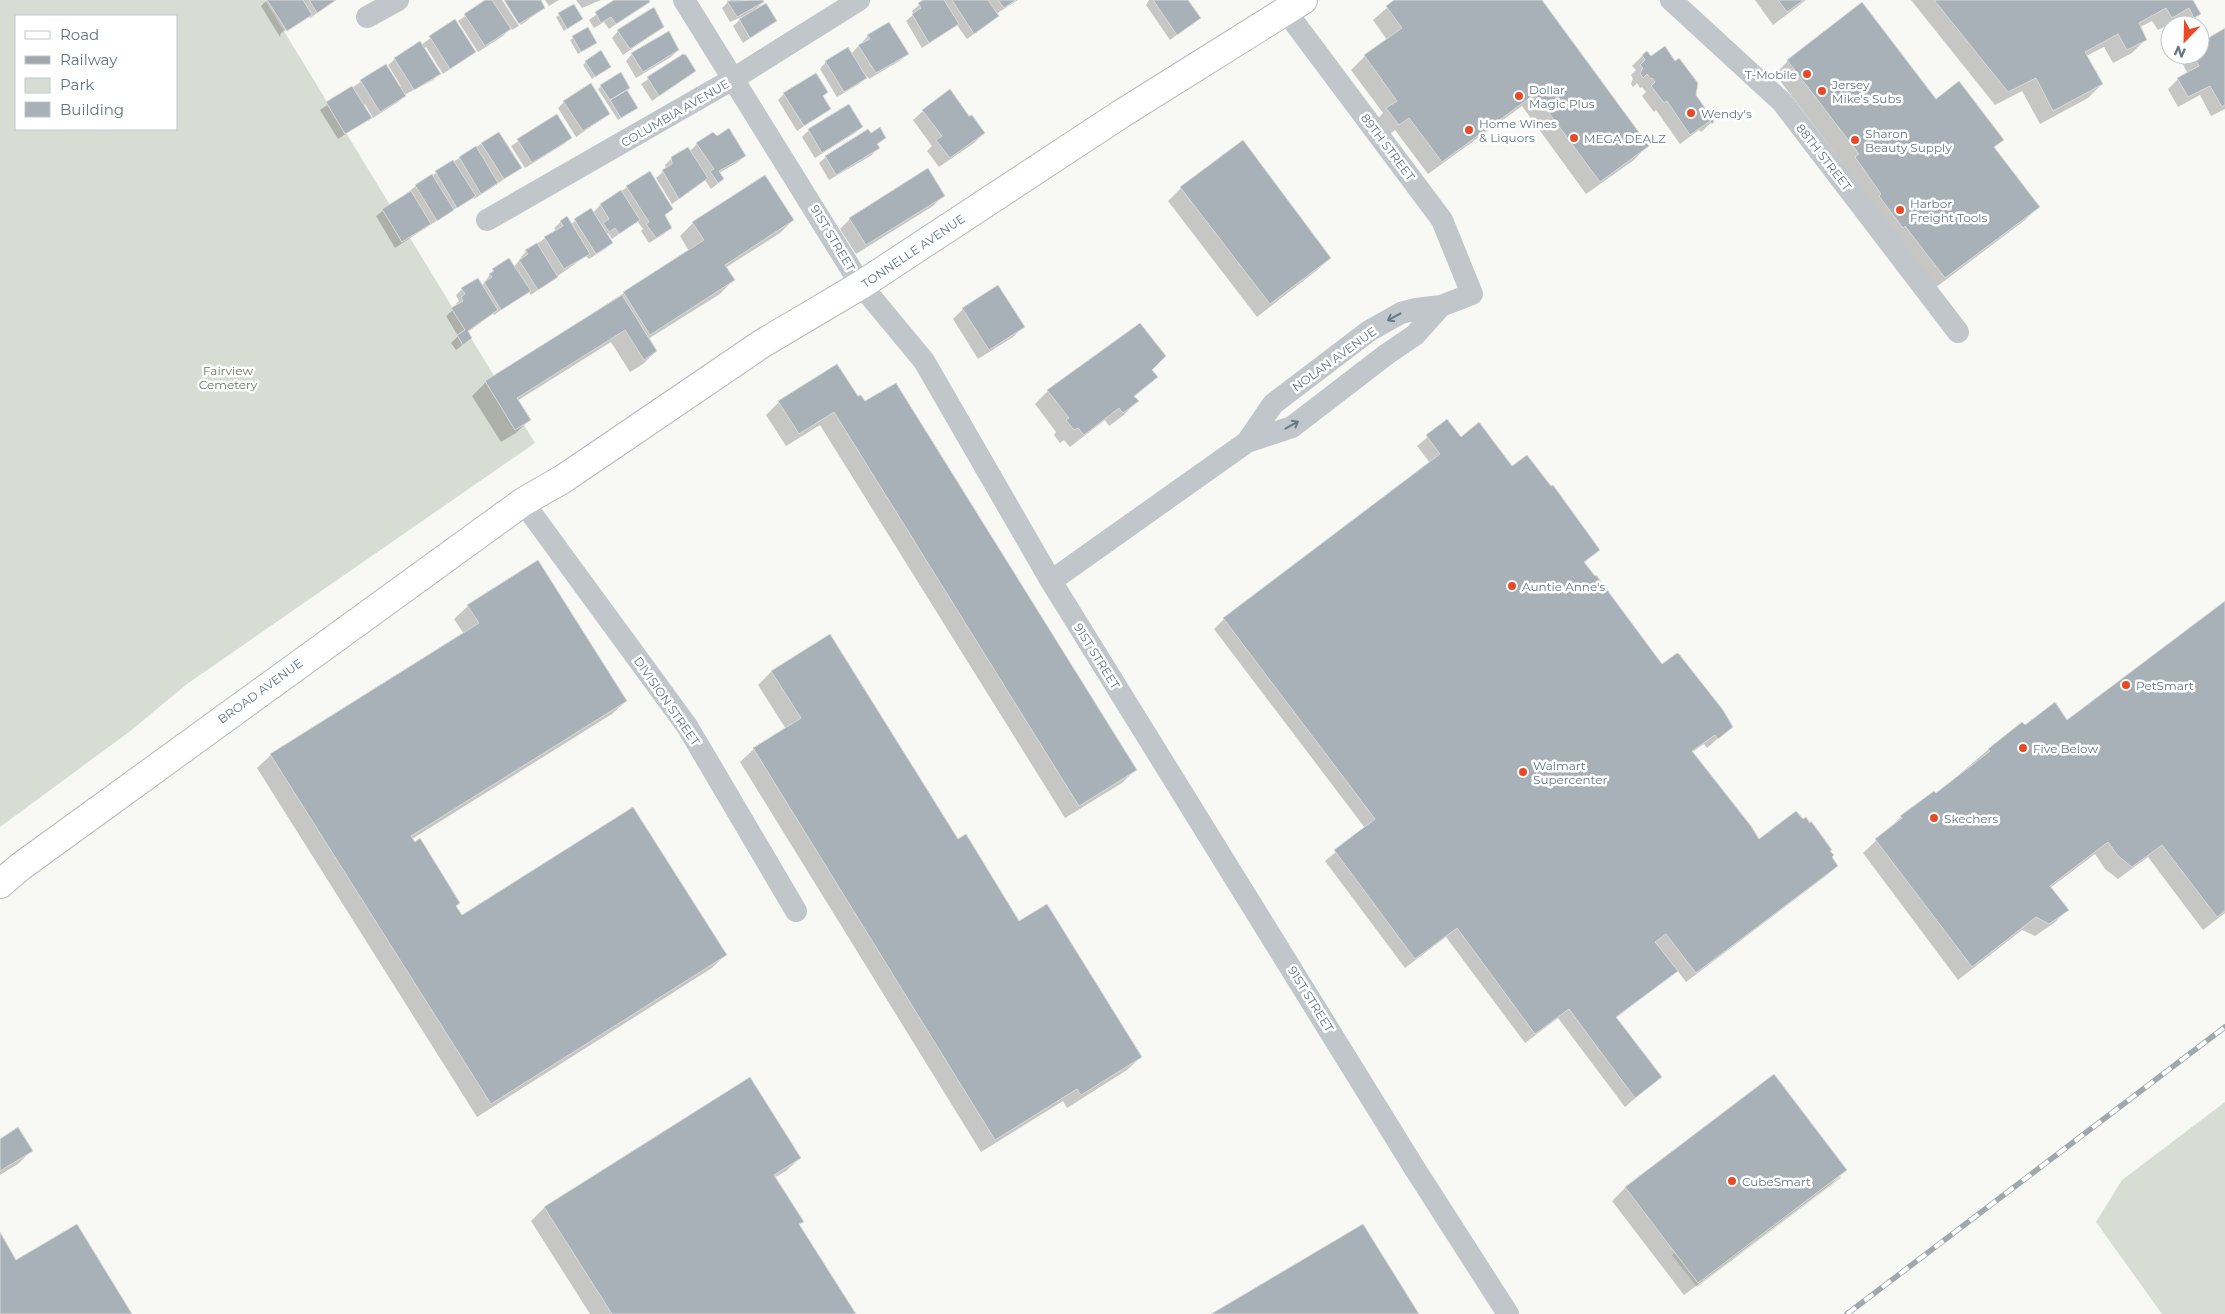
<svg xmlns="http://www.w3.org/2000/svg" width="2225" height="1314" viewBox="0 0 2225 1314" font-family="Montserrat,sans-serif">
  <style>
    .green { fill: #d8ddd4; fill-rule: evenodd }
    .shadow { fill: #0003 }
    .building { fill: #a8b1b7; stroke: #dadad8 }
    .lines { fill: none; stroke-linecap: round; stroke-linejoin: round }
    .major-casing { stroke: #b4babe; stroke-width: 30 }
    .minor { stroke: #c1c6ca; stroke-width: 22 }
    .major { stroke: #fff; stroke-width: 28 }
    .rail-casing { stroke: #a0a8ae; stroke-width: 5.5 }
    .rail { stroke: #fff; stroke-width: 4; stroke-dasharray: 11; stroke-linecap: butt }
    .oneway { stroke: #677985 }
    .poi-dot { fill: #e84a25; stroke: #fff; stroke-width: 2 }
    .labels { text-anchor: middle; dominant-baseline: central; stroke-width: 5; stroke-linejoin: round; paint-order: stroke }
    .poi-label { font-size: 12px; fill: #627581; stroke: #fff; text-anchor: start }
    .street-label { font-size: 12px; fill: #627581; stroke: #fff }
    .park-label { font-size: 12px; fill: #667961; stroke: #fff }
  </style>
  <rect width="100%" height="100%" fill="#f8f8f5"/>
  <path class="green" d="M0,0H265L535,443L187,684L129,732L0,827ZM16,16H176V129H16Z
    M2225,1102V1314H2162L2096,1222L2122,1180Z
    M1840,1176L1841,1178L1697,1287L1672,1255L1675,1253L1698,1282Z"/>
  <path class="shadow" d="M267,0H336L310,18L309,16L305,20V18L281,33L280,37L261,6Z
    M488,0H502L519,26L512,30L511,28L503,36L478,52L458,21Z
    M505,0H539L544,8L521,25Z
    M545,0H559L549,6Z
    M576,0H601L582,8Z
    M616,0L648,2L609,29L604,22L594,28L589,20Z
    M730,0H762L763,2L755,10L775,21L743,43L733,26L744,16L730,22L722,8Z
    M925,0H1018L996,14L998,16L991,22L967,39L957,25L922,48L906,21L914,14L912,11Z
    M1149,0H1186L1199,18L1170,40L1146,5Z
    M1396,0H1540L1647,146L1634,160L1586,194L1522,106L1428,174L1395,130L1385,138L1374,123L1383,113L1351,70L1365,56L1387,40L1373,20Z
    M1755,0H1806L1773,25Z
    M1911,0H2192L2199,14L2188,25H2178L2176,21L2158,30L2152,21L2140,27L2145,40L2132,53L2113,63L2104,47L2086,56L2102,84L2088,98L2040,124L2022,91L1995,105Z
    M574,5L582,19L564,31L556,17Z
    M454,21L474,52L443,74L426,47L424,49L439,74L433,80L406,94L398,102L373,118L365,104L363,106L370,118L338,139L320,110L385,65L399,87L401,86L388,65L395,59L421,45Z
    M663,27L623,55L612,38L618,31Z
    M587,29L595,43L578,54L570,40Z
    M2225,30V109L2211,116L2200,95L2178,107L2168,89L2178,79L2188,74L2180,59L2185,55H2200V44Z
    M868,36L907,53L901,60L869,79L867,76L859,84L837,97L820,69L826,62L851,54Z
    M678,50L671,57L636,78L626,61L632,54Z
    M1646,52L1695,96L1713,121L1701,132L1699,130L1680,144L1656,110L1654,112L1642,96L1646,92L1642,87L1640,88L1637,83L1633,87L1631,84L1633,79L1631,75L1636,70L1632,66Z
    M683,56L694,71L652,101L641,84Z
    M1788,61L1936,100L2002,140L1994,148L2038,207L2025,220L1931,291L1846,168L1775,74Z
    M586,62L606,69L592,79L583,65Z
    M601,86L629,87L626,91L636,108L618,120L598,89Z
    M784,94L822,97L829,109L797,131L778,100Z
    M564,102L609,114L576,137L558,108Z
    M848,106L862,127L855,133L815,158L802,137L809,130Z
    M923,111L969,118L984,133L974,143L939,167L927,151L932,146L913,120Z
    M556,116L570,138L564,144L525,168L511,146Z
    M498,133L520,168L490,189L474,199L473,197L395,248L376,216L416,186Z
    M870,135L885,138L877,145L878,148L872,155L829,180L819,163L826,157Z
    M697,144L745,156L738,162L719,173L722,179L716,185L711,189L705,180L672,204L656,178L666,169L665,165L672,158L690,151Z
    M649,173L672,209L664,216L670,227L664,234L649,243L641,231L643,229L637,221L612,239L608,233L606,235L611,243L605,249L589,259L586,256L531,295L528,291L494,315L493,313L468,332L471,338L456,350L451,343L458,336L446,316L457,306L456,304L459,301L456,295L462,289L482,286L493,270L514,267L526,251L556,231L554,228L561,222L571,224L591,210L593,213L600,205Z
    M1181,188L1330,258L1316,271L1257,317L1168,201Z
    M943,196L933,206L856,254L840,229L850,219Z
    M793,220L780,233L725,268L733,280L720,294L648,339L656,351L643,364L630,372L611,342L517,401L529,420L516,433L501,442L472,396L486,382L689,251L680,236L693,223Z
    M963,309L1023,327L1013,337L978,359L953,319Z
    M1156,377L1134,397L1137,401L1124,415L1109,426L1105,420L1070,447L1064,440L1060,443L1054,435L1056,432L1035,404L1048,391Z
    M857,398L1135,770L1122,783L1065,818L820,425L786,446L766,415L779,402Z
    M1447,421L1460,439L1512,468L1598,549L1584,563L1662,665L1731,727L1707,748L1704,744L1691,753L1758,841L1829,851L1837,865L1827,875L1686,982L1677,970L1616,1018L1660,1077L1625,1107L1558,1018L1525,1043L1446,937L1405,968L1325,861L1365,828L1214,629L1224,619L1430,463L1417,446Z
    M2225,603V913L2203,930L2148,857L2118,879L2105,869L2095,854L2050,888L2067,910L2054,923L2035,936L2022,930L1958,980L1863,853L1901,817L1934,792L1935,795L1989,749L2025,727L2067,722Z
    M468,606L626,701L612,714L412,839L461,917L725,955L712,968L477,1117L257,768L271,755L464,634L454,619Z
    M829,635L957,841L1018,922L1141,1057L1127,1070L1067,1108L1063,1101L981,1152L740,762L754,749L786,729L758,685L771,672Z
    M749,1078L800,1158L786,1171L774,1178L802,1222L799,1225L855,1314H590L531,1221L544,1208Z
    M0,1140L31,1151L18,1164L0,1175Z
    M1845,1170L1832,1183L1684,1295L1612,1201L1626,1187Z"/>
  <path class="building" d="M267,0H303L312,15L287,31Z
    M309,0H336L317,13Z
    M485,0H492L511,29L485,46L464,14Z
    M504,0H541L545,8L519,24Z
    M614,0H649L650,2L616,24L611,17L601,23L595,12Z
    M763,0L764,2L737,17L727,1Z
    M923,0H944L959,24L929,43L912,14L921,8L918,3Z
    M952,0H988L999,16L974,34Z
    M998,0H1016L1004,8Z
    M1153,0H1188L1201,18L1177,35Z
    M1394,0H1542L1649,146L1600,182L1535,94L1442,162L1409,118L1399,125L1386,108L1397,101L1364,55L1402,28L1386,6Z
    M1778,0H1804L1787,12Z
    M1934,0H2193L2201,14L2194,18L2189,8L2172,18L2166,8L2139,23L2147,40L2127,50L2118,34L2085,52L2103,84L2053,111L2036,78L2008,92Z
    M1862,2L1936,99L1959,81L2004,140L1994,147L2040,207L1945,278L1905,226L1903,228L1879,196L1881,194L1855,157L1859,154L1787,60Z
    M766,3L777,21L750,38L739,19Z
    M574,4L583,19L567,29L558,13Z
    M654,7L664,27L630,49L617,30Z
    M455,19L476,52L450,69L429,36Z
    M889,22L909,54L876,73L858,45L870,39L867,35Z
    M588,27L597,43L581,52L572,36Z
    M2225,28V105L2222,107L2210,86L2188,97L2177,78L2199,66L2193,55H2200V43Z
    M669,31L679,50L643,72L631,53Z
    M420,41L441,74L414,90L394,58Z
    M1665,46L1675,61L1679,58L1698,83L1696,95L1714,121L1712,124L1710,121L1690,135L1667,101L1664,103L1651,86L1655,82L1652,78L1651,79L1647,74L1643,78L1640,73L1643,68L1640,65L1645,60L1642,55L1647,51L1651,56Z
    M848,47L867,78L844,92L825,61Z
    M601,50L611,67L595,77L585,61Z
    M683,54L686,55L696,71L659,96L647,77Z
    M386,64L406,96L380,112L360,80Z
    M621,72L630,88L610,100L600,85Z
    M816,73L828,92L823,96L831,109L804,126L783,93Z
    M591,83L610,114L583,131L563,101Z
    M352,86L372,118L345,134L326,102Z
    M950,89L969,116L972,115L985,133L950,158L936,140L942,136L922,110Z
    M627,90L638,108L621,118L610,100Z
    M849,104L863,127L822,153L808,129Z
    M557,114L572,138L532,163L517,139Z
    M880,127L886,138L877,144L880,148L836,175L825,156L868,129L871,133Z
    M729,128L746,156L719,171L724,179L718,183L710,171L714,169L696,143L713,132L717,136Z
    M499,132L522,168L504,179L481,143Z
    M1243,140L1331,258L1270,304L1180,187Z
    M476,146L498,183L481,194L459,157Z
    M688,147L708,178L679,199L662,170L672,164L671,157Z
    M453,160L476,196L457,208L435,171Z
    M928,168L945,196L866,245L849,218Z
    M650,171L673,209L665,215L672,228L656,238L646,224L649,222L626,186Z
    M432,174L454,210L437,221L415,185Z
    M765,175L794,220L725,265L735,280L650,335L623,292L704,240L692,222Z
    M621,190L640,220L619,234L615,228L609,232L603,223L609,219L600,204Z
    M411,191L431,224L402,242L382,209Z
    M591,208L613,243L596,254L574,219Z
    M567,216L590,254L564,269L544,237L563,226L560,221Z
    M537,243L558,277L538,290L519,260L528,254L525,250Z
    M509,258L531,291L501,310L484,282L492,277L489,274L494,271L492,269Z
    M478,278L498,310L468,331L472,338L463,345L457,335L465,330L451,308L463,301L461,297L465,294L461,288Z
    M998,285L1025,327L989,350L962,308Z
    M622,295L657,351L644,360L625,330L517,398L531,420L515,430L485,381Z
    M1140,323L1166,356L1152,370L1158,377L1134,396L1139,401L1123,413L1119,408L1084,435L1078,428L1074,430L1066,420L1069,418L1047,390Z
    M837,364L858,396L861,395L865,401L896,383L1137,770L1079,806L834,412L799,434L778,401Z
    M1447,419L1461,437L1479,422L1512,466L1527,455L1551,486L1553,485L1600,550L1584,562L1595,576L1596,575L1662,664L1677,653L1679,654L1723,710L1733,727L1718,739L1715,735L1692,751L1751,826L1759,839L1796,811L1803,819L1806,817L1810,823L1811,821L1832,850L1830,851L1834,855L1832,857L1838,866L1696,973L1666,934L1655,942L1678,971L1616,1017L1662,1077L1635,1098L1569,1009L1535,1034L1457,928L1415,959L1334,850L1375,819L1223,618L1440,454L1426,435Z
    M538,560L627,701L411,836L415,842L420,838L460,903L456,906L462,915L633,807L727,955L491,1104L270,754L479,623L467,605Z
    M2225,601V911L2217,917L2162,845L2132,867L2118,856L2108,842L2050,886L2069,910L2049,924L2036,917L1972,967L1875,839L1902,818L1900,816L1934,791L1936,793L1990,751L1988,749L2022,722L2025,725L2055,702L2067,720Z
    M830,634L958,839L966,834L1019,921L1047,904L1142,1057L1081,1095L1077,1089L995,1140L753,748L801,718L771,671Z
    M1774,1074L1847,1170L1698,1283L1625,1187Z
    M750,1077L801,1158L774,1175L804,1222L799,1224L856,1314H612L544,1207Z
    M18,1127L33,1151L0,1171V1139Z
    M77,1224L132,1314H0V1232L16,1260Z
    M1363,1224L1419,1314H1211Z"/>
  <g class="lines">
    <g class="major-casing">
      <path id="major" d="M0,884L20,867L523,502L563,479L763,343L861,285L1121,114L1303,0"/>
    </g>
    <path class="minor" d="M684,0L861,285L924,361L1051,581L1415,1169L1508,1314
      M1671,0L1782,102L1958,332
      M367,17L398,0
      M487,220L733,79L859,0
      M1247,442L1273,404L1369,331L1401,313L1416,309L1441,306L1472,294L1442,220L1285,10
      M523,502L687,726L796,911
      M1051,581L1247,442L1292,427L1387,354L1415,335L1441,306"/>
    <use href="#major" class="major"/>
    <g class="rail-casing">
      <path id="rail" d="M1847,1314L2225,1027"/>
    </g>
    <use href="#rail" class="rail"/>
  </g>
  <defs><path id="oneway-shaft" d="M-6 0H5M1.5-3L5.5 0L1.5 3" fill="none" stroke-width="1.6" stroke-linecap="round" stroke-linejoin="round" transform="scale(1.25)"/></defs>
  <g class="oneway">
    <use href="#oneway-shaft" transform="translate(1394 317) rotate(151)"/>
    <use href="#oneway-shaft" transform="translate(1292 425) rotate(-29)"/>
  </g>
  <g class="poi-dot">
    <circle cx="1807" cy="74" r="5"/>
    <circle cx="1822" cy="91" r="5"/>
    <circle cx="1519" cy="96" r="5"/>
    <circle cx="1691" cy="113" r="5"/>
    <circle cx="1469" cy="130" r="5"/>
    <circle cx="1574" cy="138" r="5"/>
    <circle cx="1855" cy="140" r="5"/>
    <circle cx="1900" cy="210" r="5"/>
    <circle cx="1512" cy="586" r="5"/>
    <circle cx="2126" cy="685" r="5"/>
    <circle cx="2023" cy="748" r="5"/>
    <circle cx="1523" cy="772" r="5"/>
    <circle cx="1934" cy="818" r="5"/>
    <circle cx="1732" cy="1181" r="5"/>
  </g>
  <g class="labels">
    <g class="poi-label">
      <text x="1797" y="74" text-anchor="end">T-Mobile</text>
      <text x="1832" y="84">Jersey<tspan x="1832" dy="14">Mike's Subs</tspan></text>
      <text x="1529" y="89">Dollar<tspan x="1529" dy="14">Magic Plus</tspan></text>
      <text x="1701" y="113">Wendy's</text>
      <text x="1479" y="123">Home Wines<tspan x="1479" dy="14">&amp; Liquors</tspan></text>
      <text x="1865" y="133">Sharon<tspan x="1865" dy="14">Beauty Supply</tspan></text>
      <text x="1584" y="138">MEGA DEALZ</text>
      <text x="1910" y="203">Harbor<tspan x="1910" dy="14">Freight Tools</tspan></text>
      <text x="1522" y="586">Auntie Anne's</text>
      <text x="2136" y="685">PetSmart</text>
      <text x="2033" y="748">Five Below</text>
      <text x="1533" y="765">Walmart<tspan x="1533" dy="14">Supercenter</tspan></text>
      <text x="1944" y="818">Skechers</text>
      <text x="1742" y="1181">CubeSmart</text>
    </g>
    <g class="street-label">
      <text transform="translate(675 113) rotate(-30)">COLUMBIA AVENUE</text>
      <text transform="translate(1388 147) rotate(53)">89TH STREET</text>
      <text transform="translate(1824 157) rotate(52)">88TH STREET</text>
      <text transform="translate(833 238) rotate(59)">91ST STREET</text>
      <text transform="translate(913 251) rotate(-34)">TONNELLE AVENUE</text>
      <text transform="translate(1334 359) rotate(-36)">NOLAN AVENUE</text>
      <text transform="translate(1097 656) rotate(58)">91ST STREET</text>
      <text transform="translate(260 691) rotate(-36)">BROAD AVENUE</text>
      <text transform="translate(667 701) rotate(55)">DIVISION STREET</text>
      <text transform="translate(1311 999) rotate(58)">91ST STREET</text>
    </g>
    <g class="park-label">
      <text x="228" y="370">Fairview<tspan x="228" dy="14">Cemetery</tspan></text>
    </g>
  </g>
  <rect x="15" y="15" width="162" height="115" fill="#ffffff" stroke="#c0c8cd"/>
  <rect x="25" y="31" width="25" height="8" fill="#ffffff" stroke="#c0c8cd"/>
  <text x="60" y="40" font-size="15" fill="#627581">Road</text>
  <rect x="25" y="56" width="25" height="8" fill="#a0a8ae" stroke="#c0c8cd"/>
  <text x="60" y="65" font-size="15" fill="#627581">Railway</text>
  <rect x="25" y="78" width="25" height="15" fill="#d8ddd4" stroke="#c0c8cd"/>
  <text x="60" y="90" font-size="15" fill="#627581">Park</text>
  <rect x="25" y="102" width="25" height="15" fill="#a8b1b7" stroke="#c0c8cd"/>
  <text x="60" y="115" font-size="15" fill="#627581">Building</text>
  <g transform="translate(2185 40) rotate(203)"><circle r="24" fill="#ffffff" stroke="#c0c8cd"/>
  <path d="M0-4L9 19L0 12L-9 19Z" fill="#e84a25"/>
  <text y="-8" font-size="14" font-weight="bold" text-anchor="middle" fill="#627581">N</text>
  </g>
</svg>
